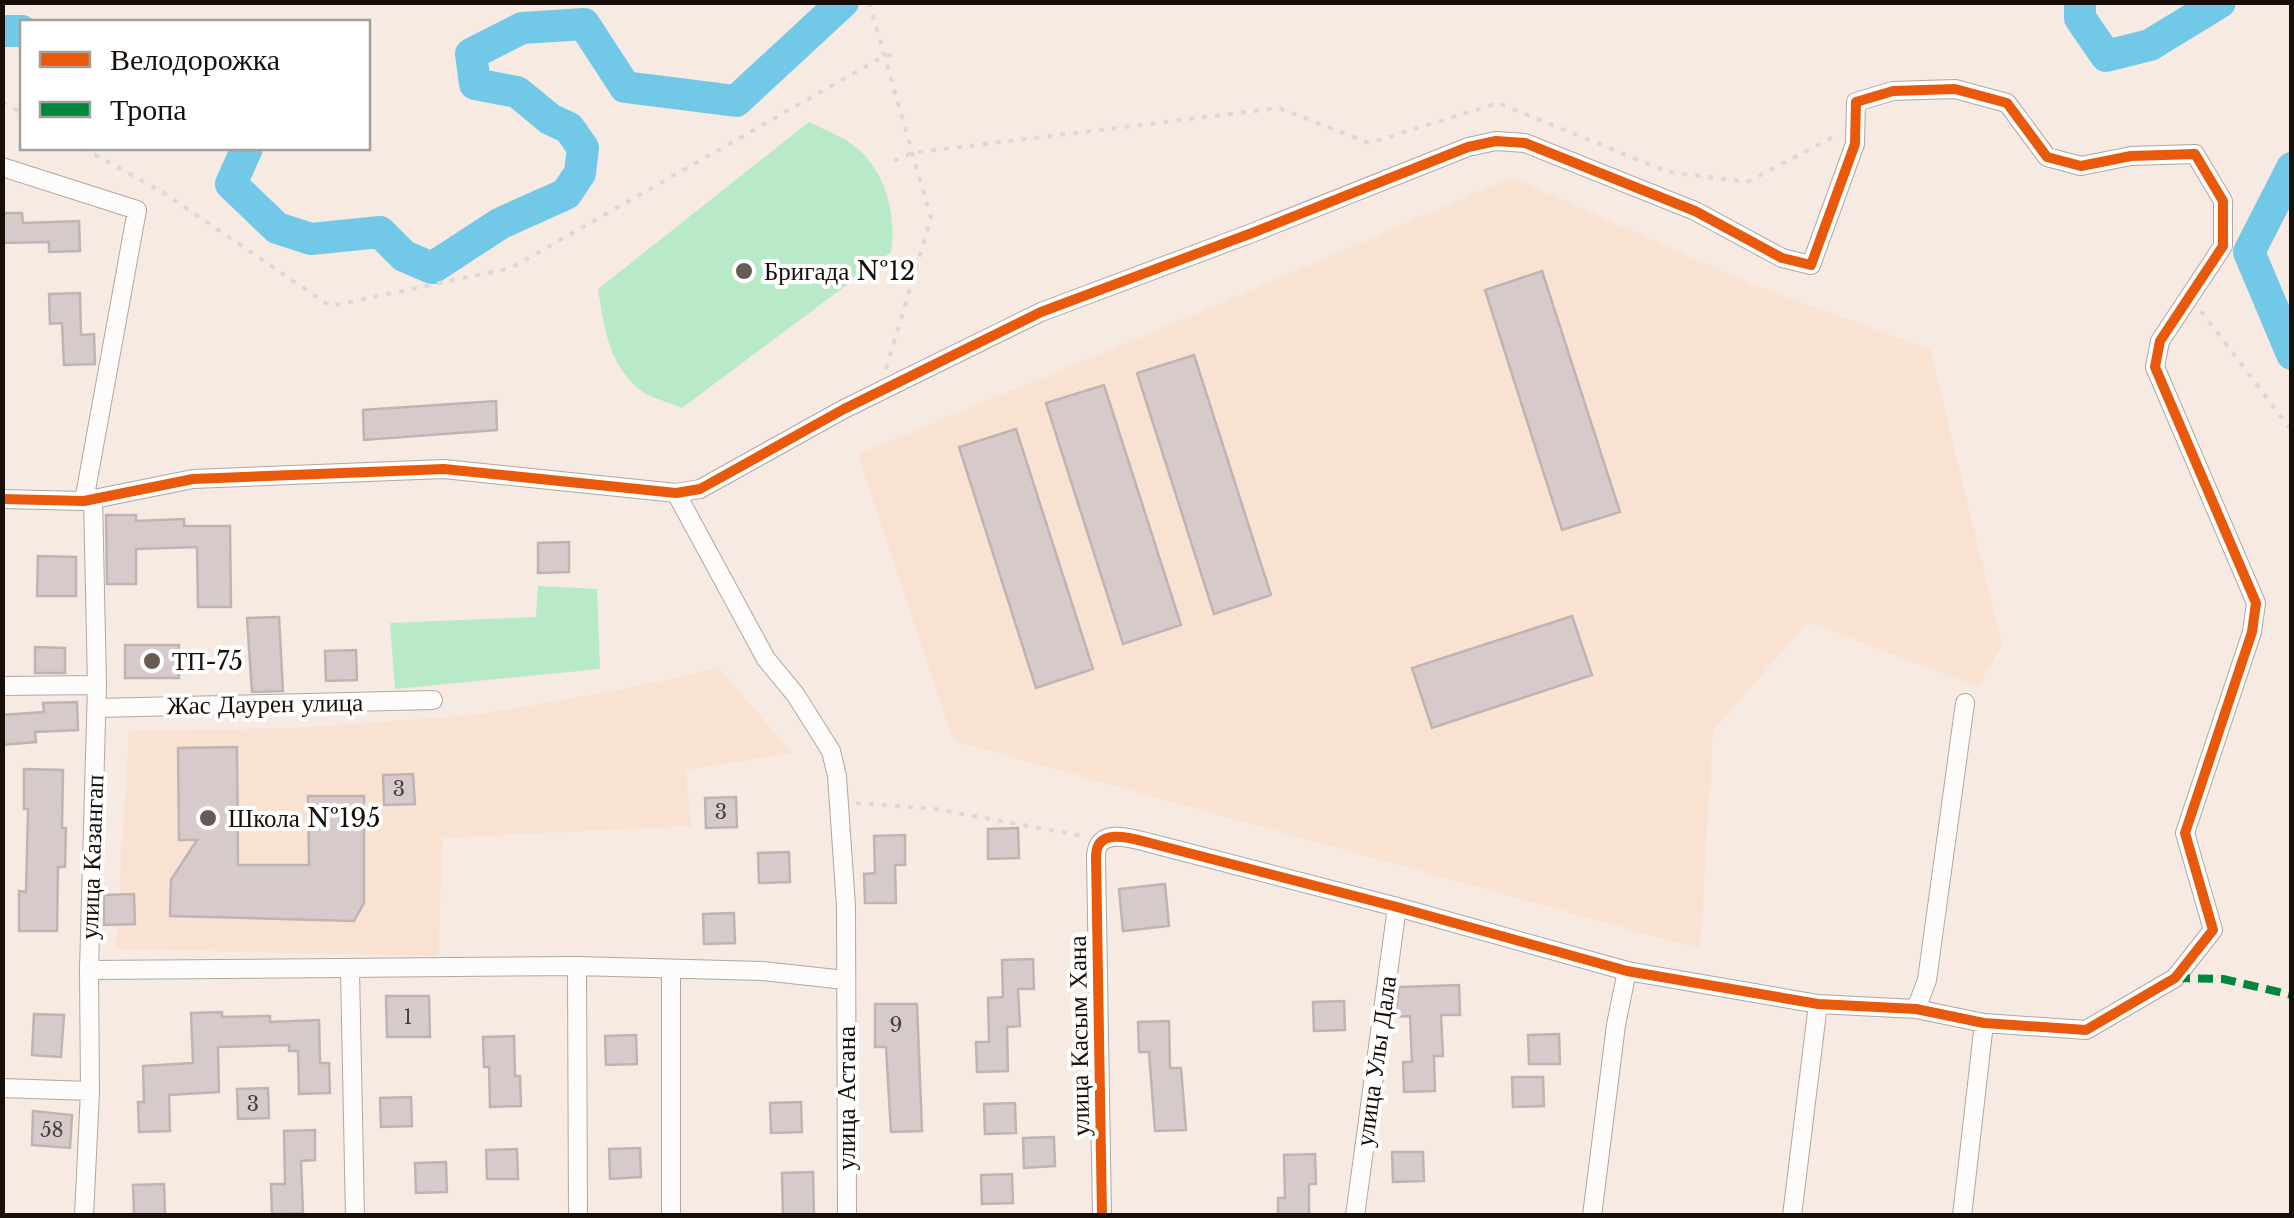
<svg xmlns="http://www.w3.org/2000/svg" width="2294" height="1218" viewBox="0 0 2294 1218" font-family="'Libre Baskerville',serif">
  <style>
    .built { fill: #fae2d3 }
    .green { fill: #b8eac7 }
    .lines { fill: none; stroke-linecap: round; stroke-linejoin: round }
    .river { stroke: #72c9e7; stroke-width: 32 }
    .building { fill: #d6cbca; stroke: #beb4b3; stroke-width: 2.5 }
    .street-casing { stroke: #b1a7a2; stroke-width: 20 }
    .path { stroke: #dcd8d6; stroke-width: 4; stroke-dasharray: 5 8; stroke-linecap: butt }
    .street { stroke: #fefcfb; stroke-width: 18 }
    .quiet { stroke: #00873e; stroke-width: 8; stroke-dasharray: 15 8; stroke-linecap: butt }
    .cycleway-casing { stroke: #fff; stroke-width: 16 }
    .cycleway { stroke: #e8590c; stroke-width: 10 }
    .poi-dot { fill: #665c55; stroke: #fff; stroke-width: 4 }
    .labels { text-anchor: middle; dominant-baseline: central; stroke-width: 8; stroke-linejoin: round; paint-order: stroke }
    .number-label { font-size: 20px; fill: #483e39 }
    .poi-label { font-size: 25px; fill: #180f09; stroke: #fff; text-anchor: start }
    .street-label { font-size: 25px; fill: #180f09; stroke: #fff }
  </style>
  <rect width="100%" height="100%" fill="#f6eae3"/>
  <path class="built" d="M1512,177L1754,285L1930,349L2002,645L1978,687L1808,622L1713,731L1700,949L954,741L858,454L1200,312Z
    M719,668L792,753L685,770L692,826L443,838L438,956L116,949L129,731L296,728L475,715L614,691Z"/>
  <path class="green" d="M809,122C823,129 839,135 852,144C885,168 897,214 891,252L682,408C669,402 650,398 639,389C608,363 604,326 598,289Z
    M538,586L597,589L600,669L395,689L390,623L536,617Z"/>
  <g class="lines">
    <path class="river" d="M2080,2V18L2106,56L2150,45L2220,2
      M2,31H22
      M247,148L231,184L277,228L311,239L380,232L404,256L432,268L501,223L566,194L580,173L583,148L569,128L550,119L517,92L475,84L471,54L522,28L584,24L625,87L736,101L843,2
      M2292,168L2249,252L2292,354"/>
  </g>
  <path class="building" d="M2,213H22L23,223L79,221L80,251L49,252V242L2,243Z
    M1542,271L1620,512L1562,530L1485,290Z
    M80,293L81,335L94,334L95,364L64,365L62,323L50,324L49,294Z
    M1194,355L1271,595L1214,614L1137,373Z
    M1104,385L1181,625L1123,644L1046,403Z
    M496,401L497,430L364,440L363,410Z
    M1016,429L1093,669L1036,688L959,447Z
    M106,515H136V521L184,519V526H230L231,607H198L197,547L136,549V584H107Z
    M569,542V572L538,573V543Z
    M38,556L76,557V596H37Z
    M1572,616L1592,675L1432,728L1412,668Z
    M279,617L283,691L252,692L247,618Z
    M125,645H179V678H125Z
    M35,647L65,648V673H35Z
    M356,650L357,680L326,681L325,651Z
    M77,702L78,730L35,732L36,742L2,745V715L44,712L43,703Z
    M237,747L238,865H309L308,796H364V903L354,921L170,916L171,880L197,840H179L178,748Z
    M24,769L63,770L62,828H66L65,867H58L57,931H19V891L26,892L28,809H24Z
    M413,774L415,804L384,805L383,775Z
    M736,797L737,827L706,828L705,798Z
    M1018,828L1019,858L988,859V829Z
    M905,835V865H895L896,903H865L864,874L875,873L874,836Z
    M789,852L790,882L759,883L758,853Z
    M1165,884L1169,926L1123,931L1119,889Z
    M134,894L135,924L104,925V895Z
    M734,913L735,943L704,944L703,914Z
    M1033,959L1034,989H1018L1020,1026L1007,1027L1008,1071L977,1072L976,1042H989L988,998L1003,997L1002,960Z
    M1459,985L1460,1015H1441L1443,1056H1434L1435,1091L1404,1092L1403,1062H1412L1410,1016L1395,1017L1399,987Z
    M386,996H429L430,1037H387Z
    M1344,1001L1345,1030L1314,1031L1313,1002Z
    M875,1004H917L922,1131L891,1132L886,1047H875Z
    M222,1012V1017L270,1016V1022L319,1020L320,1063H329L330,1093L299,1094L298,1051H289V1045L218,1047L219,1092L169,1095L170,1131L139,1132L138,1102H144L143,1066L193,1063L191,1013Z
    M34,1014L64,1015L61,1057L32,1055Z
    M1169,1021L1170,1068H1181L1186,1130L1155,1131L1149,1052H1139L1138,1022Z
    M1559,1034L1560,1064H1529L1528,1035Z
    M636,1035L637,1064L606,1065L605,1036Z
    M514,1036L515,1076H520L521,1106L490,1107L489,1067H484L483,1037Z
    M1512,1077H1543L1544,1106L1513,1107Z
    M268,1088L269,1118L238,1119L237,1089Z
    M411,1097L412,1126L381,1127L380,1098Z
    M801,1102L802,1132L771,1133L770,1103Z
    M1015,1103L1016,1133L985,1134L984,1104Z
    M33,1111L72,1115L70,1148L32,1145Z
    M315,1130V1160L301,1161L303,1213L272,1214L271,1184H285L284,1131Z
    M1054,1137L1055,1166L1024,1168L1023,1138Z
    M640,1148L641,1177L610,1179L609,1149Z
    M517,1149L518,1179H487L486,1150Z
    M1392,1152H1423L1424,1181L1393,1182Z
    M1315,1154L1316,1184H1309V1216H1278V1198H1285L1284,1155Z
    M446,1162L447,1192L416,1193L415,1163Z
    M813,1172L814,1216H783L782,1173Z
    M1012,1174L1013,1203L982,1204L981,1175Z
    M164,1184L165,1214L134,1215L133,1185Z"/>
  <g class="lines">
    <g class="street-casing">
      <path id="street" d="M2,167L137,210L84,501
        M676,493L766,659L795,694L831,751L837,776L846,906L847,1216
        M2,499L84,501L193,479L444,469L676,493L700,489L844,409L1041,312L1252,233L1468,147L1496,141L1525,143L1695,211L1782,258L1811,265L1855,144L1856,102L1893,91L1955,89L2007,103L2047,157L2081,166L2131,156L2195,154L2223,201V246L2160,341L2155,367L2256,603L2252,632L2185,833L2213,930L2175,978L2086,1030L1984,1023L1916,1009L1818,1004L1627,971L1397,907L1150,843C1131,838 1097,827 1096,856L1102,1216
        M2,686L97,685
        M97,708L433,700
        M577,966L762,971L845,980
        M89,970L577,966L578,1216
        M350,970L355,1216
        M1916,1009L1927,980L1965,703
        M2,1088L90,1091
        M84,1216L90,1091L89,970L97,685L93,498
        M671,1216V969
        M1355,1216L1397,907
        M1592,1216L1616,1025L1627,971
        M1792,1216L1818,1004
        M1962,1216L1984,1023"/>
    </g>
    <path class="path" d="M869,2L931,218L886,369
      M2,102L22,113
      M83,148L164,193L330,306L511,268L884,56L895,55
      M894,161L912,153L1279,108L1369,143L1498,103L1668,172L1747,182L1837,135
      M2201,311L2292,431
      M856,803L936,809L1083,836"/>
    <use href="#street" class="street"/>
    <path class="quiet" d="M2175,978L2223,979L2292,995"/>
    <g class="cycleway-casing">
      <path id="cycleway" d="M2,499L84,501L193,479L444,469L676,493L700,489L844,409L1041,312L1252,233L1468,147L1496,141L1525,143L1695,211L1782,258L1811,265L1855,144L1856,102L1893,91L1955,89L2007,103L2047,157L2081,166L2131,156L2195,154L2223,201V246L2160,341L2155,367L2256,603L2252,632L2185,833L2213,930L2175,978L2086,1030L1984,1023L1916,1009L1818,1004L1627,971L1397,907L1150,843C1131,838 1097,827 1096,856L1102,1216"/>
    </g>
    <use href="#cycleway" class="cycleway"/>
  </g>
  <g class="poi-dot">
    <circle cx="744" cy="271" r="10"/>
    <circle cx="152" cy="661" r="10"/>
    <circle cx="208" cy="818" r="10"/>
  </g>
  <g class="labels">
    <g class="number-label">
      <text x="399" y="789">3</text>
      <text x="721" y="812">3</text>
      <text x="408" y="1017">1</text>
      <text x="896" y="1025">9</text>
      <text x="253" y="1104">3</text>
      <text x="52" y="1130">58</text>
    </g>
    <g class="poi-label">
      <text x="764" y="271">Бригада №12</text>
      <text x="172" y="661">ТП-75</text>
      <text x="228" y="818">Школа №195</text>
    </g>
    <g class="street-label">
      <text transform="translate(265 704) rotate(-1)">Жас Даурен улица</text>
      <text transform="translate(92 857) rotate(-88)">улица Казангап</text>
      <text transform="translate(1079 1036) rotate(-91)">улица Касым Хана</text>
      <text transform="translate(1376 1061) rotate(-82)">улица Улы Дала</text>
      <text transform="translate(846 1098) rotate(-90)">улица Астана</text>
    </g>
  </g>
  <rect width="2294" height="1218" fill="none" stroke="#180f09" stroke-width="10"/>
  <rect x="20" y="20" width="350" height="130" fill="#ffffff" stroke="#a39f9d" stroke-width="2.5"/>
  <rect x="40" y="52" width="50" height="15" fill="#e8590c" stroke="#a39f9d" stroke-width="2.5"/>
  <text x="110" y="70" font-size="30" fill="#180f09">Велодорожка</text>
  <rect x="40" y="102" width="50" height="15" fill="#00873e" stroke="#a39f9d" stroke-width="2.5"/>
  <text x="110" y="120" font-size="30" fill="#180f09">Тропа</text>
</svg>
